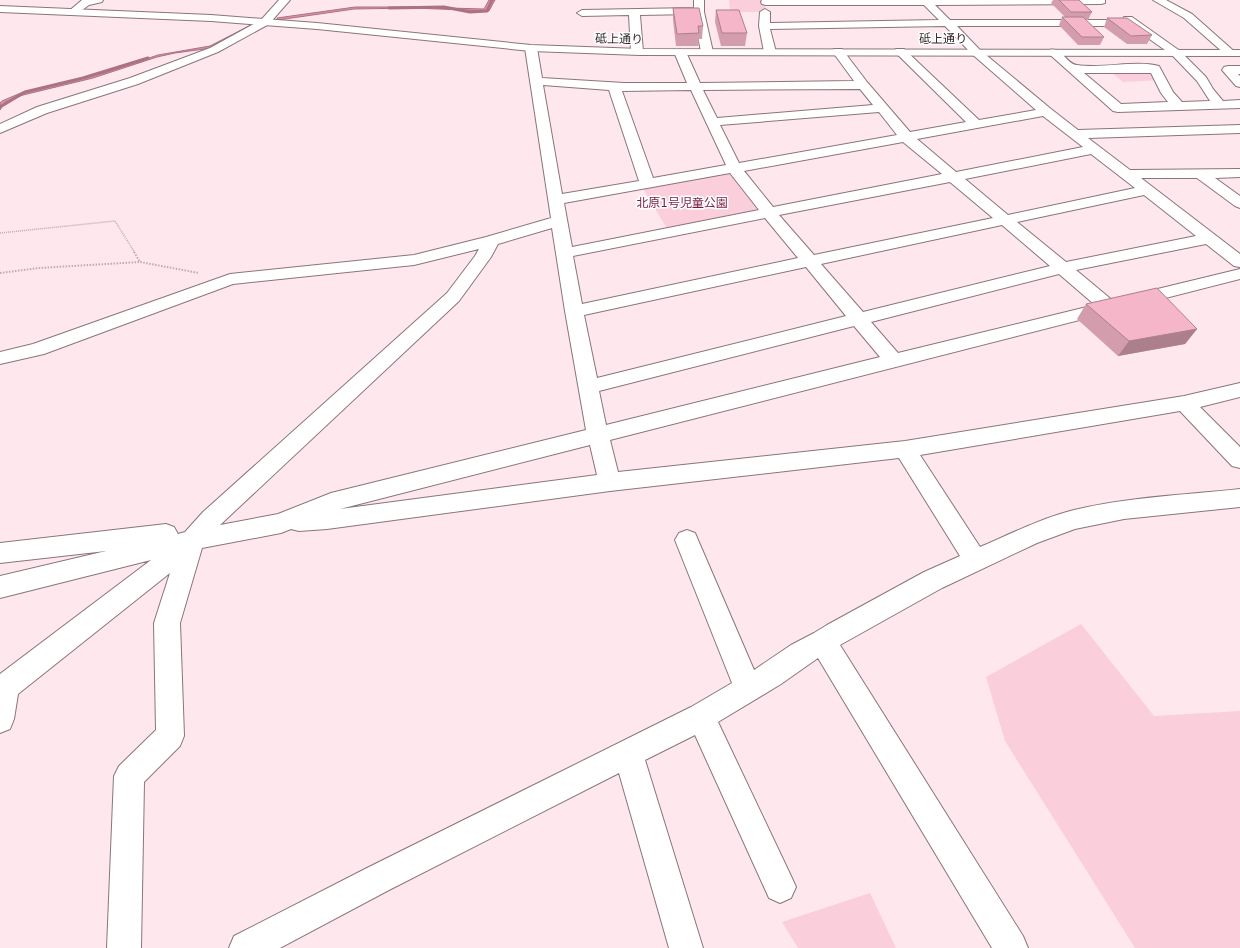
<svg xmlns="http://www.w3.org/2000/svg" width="1240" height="948" viewBox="0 0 1240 948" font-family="'DejaVu Sans','Noto Sans JP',sans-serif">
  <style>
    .green { fill: #faceda }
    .water { fill: #de91a9; stroke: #aa7283 }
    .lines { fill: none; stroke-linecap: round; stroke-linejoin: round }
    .stream { stroke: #aa7283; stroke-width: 3 }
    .minor-casing { stroke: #89757b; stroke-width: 2 }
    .tertiary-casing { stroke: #89757b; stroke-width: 2 }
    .path-far1 { stroke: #bdabaf; stroke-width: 1.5; stroke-dasharray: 1 1; stroke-linecap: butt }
    .path { stroke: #bdabaf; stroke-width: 2; stroke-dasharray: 1.5 1.5; stroke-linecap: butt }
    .minor { fill: #fff; fill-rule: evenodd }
    .tertiary { fill: #fff; fill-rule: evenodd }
    .wall { fill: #d49dad }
    .shaded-wall { fill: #ac7f8d }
    .building { fill: #f6b6c9; stroke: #ac7f8d }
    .labels { text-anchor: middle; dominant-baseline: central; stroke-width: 3; stroke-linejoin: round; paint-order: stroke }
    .far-street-label { font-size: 12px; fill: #31292b; stroke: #fff }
    .far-park-label { font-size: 12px; fill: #761d42; stroke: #fff }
  </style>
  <rect width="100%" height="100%" fill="#fee8ed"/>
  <path class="green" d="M729,0H766L765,12H730Z
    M1107,69H1147L1161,80L1123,82Z
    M734,168L769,213L669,232L641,185Z
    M1081,624L1154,716L1240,711V948H1135L1005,741L986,677Z
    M870,893L896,948H798L782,922Z"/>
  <path class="water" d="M489,0H495L489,11L413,8L354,9L278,20L277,18L355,7H413L484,9Z
    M251,25L254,26L212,48L175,53L157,57L93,78L23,95L5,102L0,110V103L2,101L23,92L104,73L158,55L210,46Z"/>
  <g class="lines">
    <path class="stream" d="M389,8L444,7L470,12L487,11L492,0
      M0,107L25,92L83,78L148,58"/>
    <g class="minor-casing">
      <path id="minor" d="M82,0H103L102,2L89,5L78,13H70L69,11Z
        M279,0H290L269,24L218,52L138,84L47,113L0,133V124L37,107L130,78L210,48L261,20Z
        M694,0H704V12L713,52L711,54H703L701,52L694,14L640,15L643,52L641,54H633L631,52L629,15L582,16L577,13L582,10L694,8Z
        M762,0H1105V3L1101,4L935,5L950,20H1123L1124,17H1132L1180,51L1206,77L1213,89L1223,101L1240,100V108L1118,112L1113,111L1047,52L1049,50C1062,46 1066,64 1077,65C1103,69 1135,60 1159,66L1173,92L1182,102L1210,101L1197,81L1172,55L1131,26H957L980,50L1051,109L1078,130L1240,125V133L1088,138L1130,170L1240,169V177L1215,178L1240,196V208L1235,206L1197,178H1141L1240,254V267L1234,266L1206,244L1076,270L1112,300L1240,269V279L610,440L618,472L905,441L1184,396L1240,383V397L1200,407L1240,447V468L1232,466L1180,411L920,455L980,547C1010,534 1042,518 1074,510C1128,497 1185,495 1240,489V507L1124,519L1075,529L1037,543L942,588L840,645L1023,936L1028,948H992L818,658L781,684L718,722L791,876L796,887L791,898L780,903L769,898L695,735L645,760L703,948H669L619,773L389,890L280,948H229L234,936L367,868L691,707L732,683L675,540L679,533L687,530L695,533L754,670L791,645L814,633L827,625L924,572L960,556L899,458L610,491L327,529L299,531L291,529L281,533L202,548L180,623L184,736L180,746L144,782L141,948H107L114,776L119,766L156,730L154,623L170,573L18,694L14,719L10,729L0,733V674L151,560L0,598V576L106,551L0,563V543L166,524L174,527L178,534L185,532L203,512L447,293L475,256L479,249L414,265L233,284L44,354L0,364V352L33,344L230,274L414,255L486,237L551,218L525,48L527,46H535L537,48L542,78L624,83H687L674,52L676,50H684L686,52L700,83L854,81L832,51L834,49H842L867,82L910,132L966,122L896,53L894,51L896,49H904L979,120L1036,110L972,54L945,26L770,29L776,52L774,54H766L764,52L759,26L760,12L765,9L770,12V23L939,20L924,5H766L762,4L761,2ZM1084,73H1151L1161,93L1168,102L1121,104ZM543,85L609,90L639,181L562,194ZM860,89L873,105L717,118L703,90ZM691,90L726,165L653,178L622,91ZM879,112L897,135L739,163L720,125ZM1043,116L1083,147L956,172L917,139ZM903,142L942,174L773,207L744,171ZM1091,154L1135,188L1008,215L965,179ZM730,173L759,210L572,247L564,203ZM950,182L993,218L814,255L779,215ZM1144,195L1196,236L1066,262L1017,222ZM765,218L798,258L582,304L573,256ZM1002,225L1050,266L863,312L821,264ZM552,228L565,311L586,430L331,493L278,514L220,525L459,301L491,257L498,244ZM806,267L846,316L597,378L584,315ZM1059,274L1095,305L898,353L871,322ZM854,326L880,357L606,425L599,391ZM590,445L597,475L340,509Z
        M1153,0H1166L1192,14L1236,53L1234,55H1226L1184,18Z
        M1228,66H1240V74H1238L1240,76V87L1236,86L1222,70L1224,67Z"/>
    </g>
    <g class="tertiary-casing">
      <path id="tertiary" d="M0,6L211,15L317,23L531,45L640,49L1240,50V56L640,55L531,51L317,29L211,21L0,12Z"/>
    </g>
    <path class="path-far1" d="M0,233L115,221L135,253"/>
    <path class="path" d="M134,252L140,262L199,273
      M0,273L39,268L140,262"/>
    <use href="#minor" class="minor"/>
    <use href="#tertiary" class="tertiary"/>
  </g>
  <path class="wall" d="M1053,0H1079L1092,12L1088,20H1086L1104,37L1100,45H1078L1059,25L1062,17H1065L1051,3Z
    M673,8L703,26L702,39H699L698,46H676L673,20Z
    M716,10L747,33L745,46H721L715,22Z
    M1107,18L1152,35L1147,44H1127L1104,27Z
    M1086,304L1197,329L1185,344L1118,356L1077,319Z"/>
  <path class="shaded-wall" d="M1197,329L1185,344L1118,356L1129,341Z"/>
  <path class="building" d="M1059,0H1079L1092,12H1071Z
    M673,8H699L703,26H698L699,33L677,34Z
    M716,10H739L747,33H722Z
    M1062,17H1083L1104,37H1082Z
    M1107,18H1127L1152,35L1131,36Z
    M1157,288L1197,329L1129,341L1086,304Z"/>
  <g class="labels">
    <g class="far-street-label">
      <text transform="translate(619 39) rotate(1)">砥上通り</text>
      <text x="943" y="39">砥上通り</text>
    </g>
    <g class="far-park-label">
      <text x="682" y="203">北原1号児童公園</text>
    </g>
  </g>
</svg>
